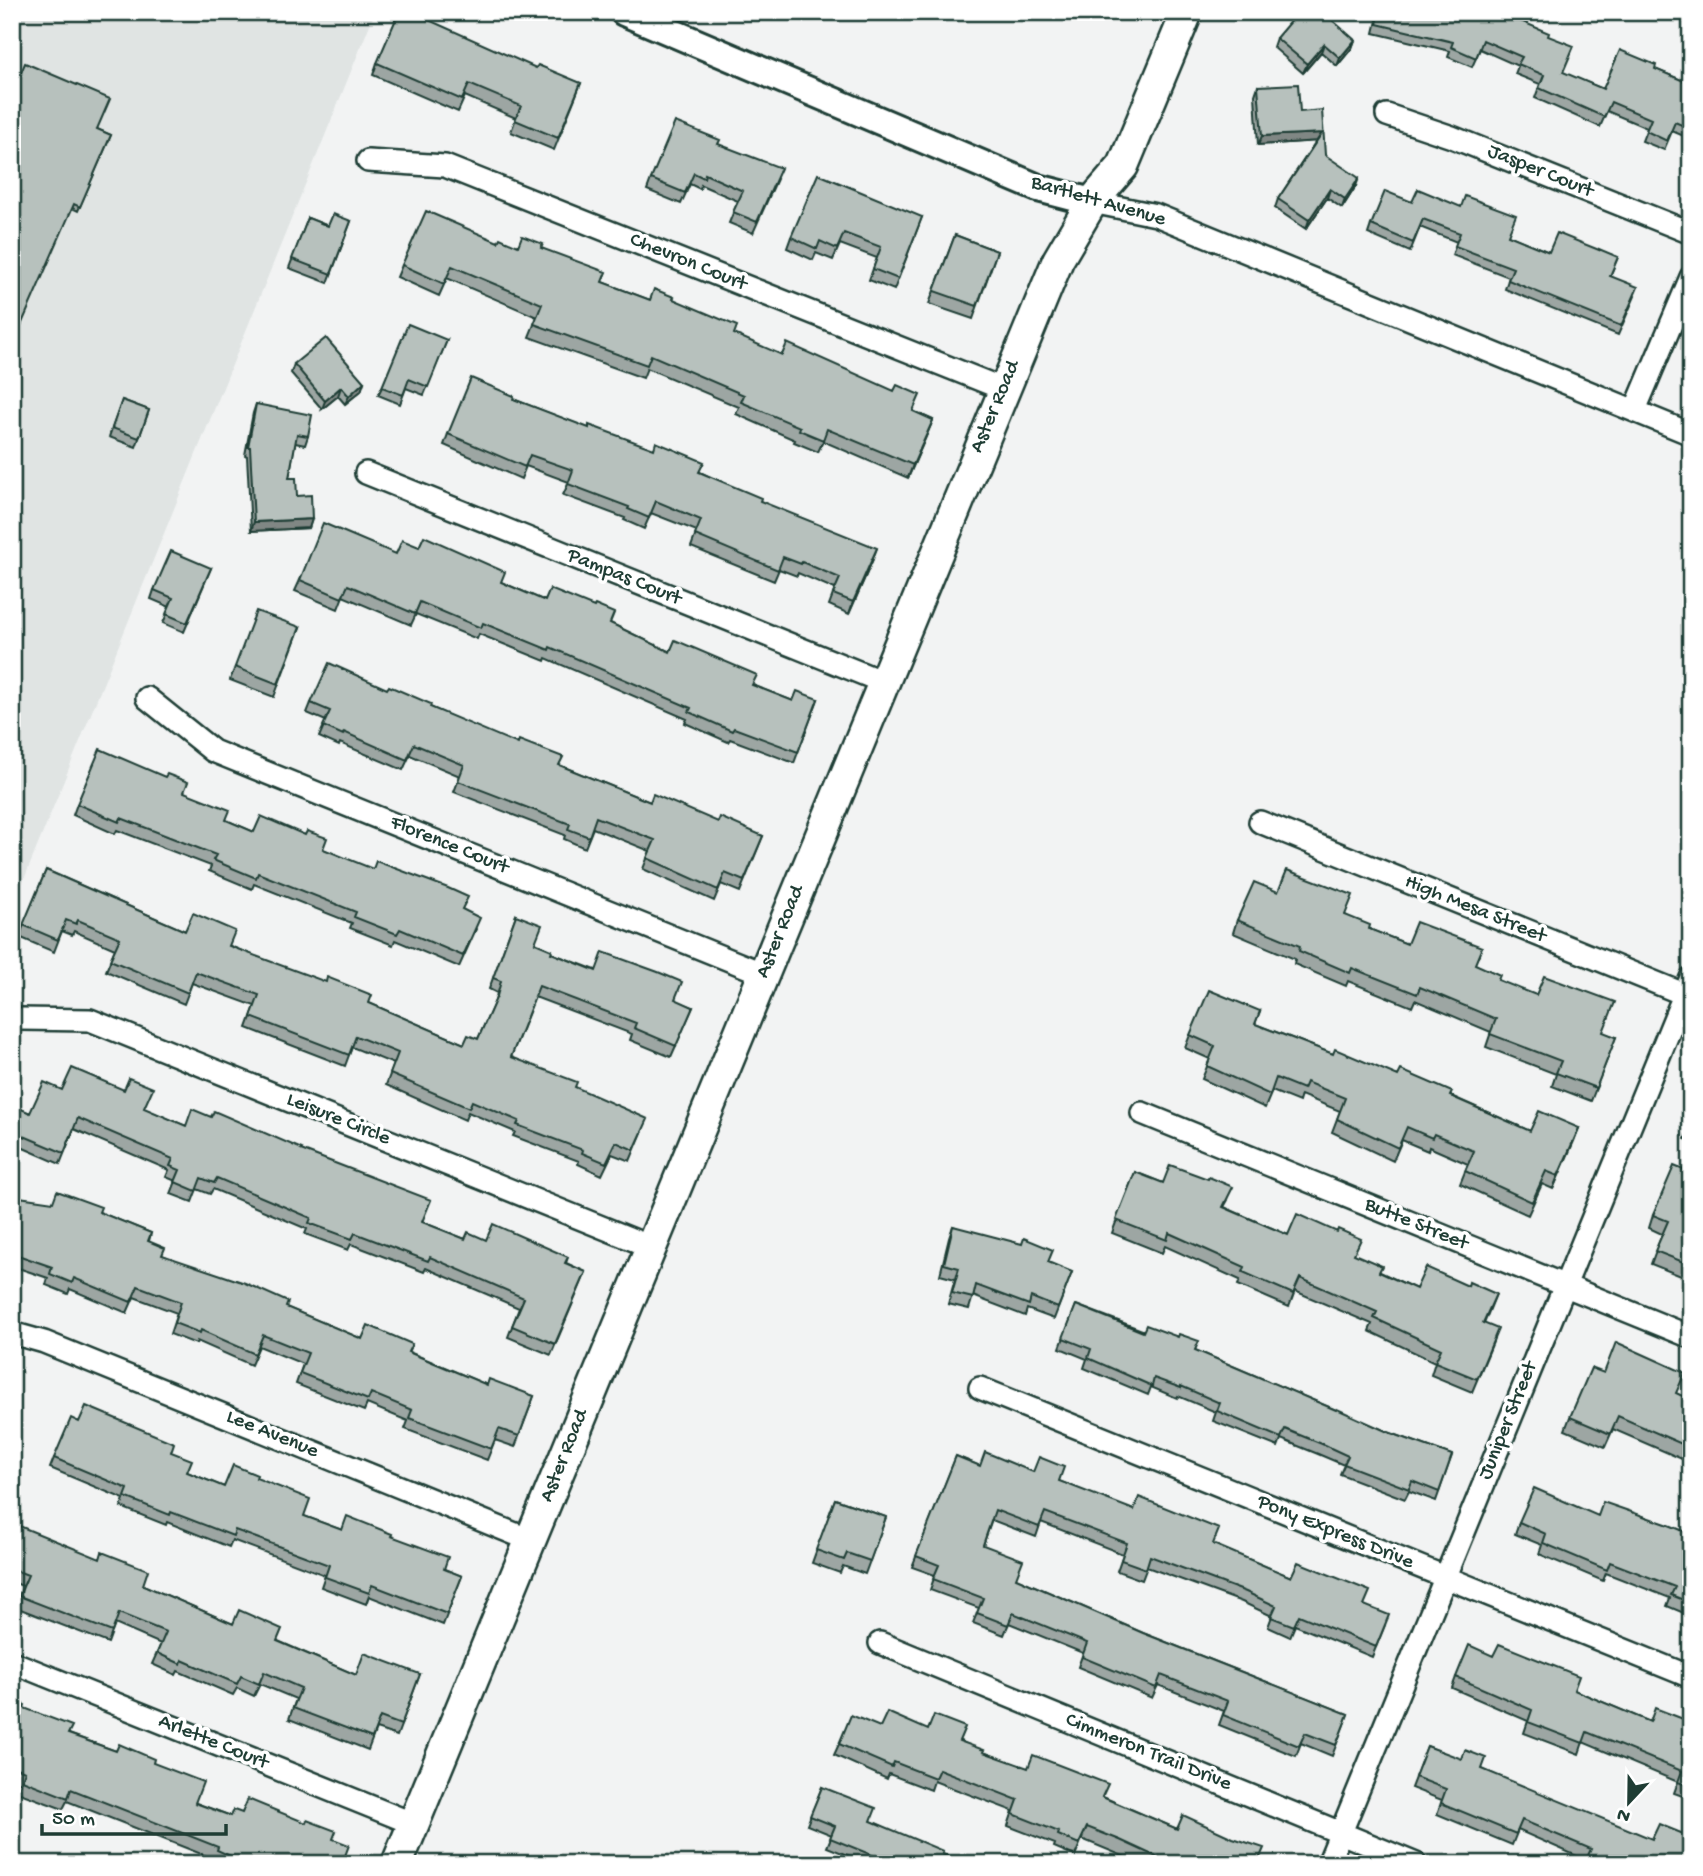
<svg xmlns="http://www.w3.org/2000/svg" width="1703" height="1876" viewBox="0 0 1703 1876" font-family="'Gochi Hand',sans-serif">
  <style>
    .built { fill: #e0e4e3 }
    .lines { fill: none; stroke-linecap: round; stroke-linejoin: round }
    .minor-casing { stroke: #1f3d34; stroke-width: 26 }
    .tertiary-casing { stroke: #1f3d34; stroke-width: 32 }
    .secondary-casing { stroke: #1f3d34; stroke-width: 35 }
    .minor { stroke: #fff; stroke-width: 21 }
    .tertiary { stroke: #fff; stroke-width: 26 }
    .secondary { stroke: #fff; stroke-width: 30 }
    .wall { fill: #9da6a3; stroke: #1f3d34; stroke-width: 2 }
    .shaded-wall { fill: #808784; stroke: #1f3d34; stroke-width: 2 }
    .building { fill: #b7c1bd; stroke: #1f3d34; stroke-width: 2 }
    .labels { text-anchor: middle; dominant-baseline: central; stroke-width: 7; stroke-linejoin: round; paint-order: stroke }
    .street-label { font-size: 21px; fill: #1f3d34; stroke: #fff }
  </style>
  <rect width="100%" height="100%" fill="#f2f3f3"/>
  <filter id="ink" filterUnits="userSpaceOnUse"><feTurbulence type="fractalNoise" baseFrequency=".0143" numOctaves="2"/><feDisplacementMap in="SourceGraphic" scale="14" xChannelSelector="R" yChannelSelector="G"/><feConvolveMatrix kernelMatrix="1 2 1 2 8 2 1 2 1" color-interpolation-filters="sRGB"/></filter>
  <g filter="url(#ink)">
    <path class="built" d="M12,12H375L12,909Z"/>
    <g class="lines">
      <g class="minor-casing">
        <path id="minor" d="M1387,115L1452,137L1691,233
          M368,161L445,166L1003,389
          M1092,202L1156,215L1691,434
          M1635,410L1691,277
          M366,473L883,682
          M147,698L213,751L764,974
          M1260,822L1691,997
          M20,1019L90,1020L651,1247
          M1142,1113L1691,1337
          M12,1333L44,1342L530,1540
          M980,1388L1691,1677
          M880,1643L1416,1864
          M12,1662L414,1824
          M1328,1864L1691,978"/>
      </g>
      <g class="tertiary-casing">
        <path id="tertiary" d="M624,12L1038,188L1092,202"/>
      </g>
      <g class="secondary-casing">
        <path id="secondary" d="M397,1864L1058,260L1092,202L1123,166L1187,12"/>
      </g>
      <use href="#minor" class="minor"/>
      <use href="#tertiary" class="tertiary"/>
      <use href="#secondary" class="secondary"/>
    </g>
    <path class="wall" d="M1379,12H1499L1548,36L1563,73L1603,89L1655,69L1691,84V139L1672,131L1664,150L1642,141L1647,128L1607,111L1600,127L1535,98L1540,84L1515,74L1518,66L1480,49L1472,67L1448,57L1450,51L1374,33Z
      M1276,38L1355,40L1352,48L1337,66L1321,52L1303,73L1273,47Z
      M377,63L536,68L581,83L554,150L511,132L516,118L465,96L458,112L373,75Z
      M1258,86L1300,112L1325,155L1356,186L1342,208L1327,198L1306,229L1275,208L1278,199L1316,141L1258,145L1255,95Z
      M97,129L111,135L78,211L72,208Z
      M718,144L777,179L753,233L729,223L738,201L701,185L700,189L690,184L681,204L647,190L651,179Z
      M1412,202L1508,235L1549,252L1599,250L1618,257L1610,276L1635,296L1618,335L1505,289L1509,277L1452,255L1457,242L1420,227L1410,252L1368,234L1371,225Z
      M922,217L894,290L869,280L877,258L840,244L833,260L816,253L813,260L787,248L791,237Z
      M308,218L328,226L351,221L328,283L289,268Z
      M955,235L997,251L973,319L929,304Z
      M498,242L518,246L541,248L602,282L650,300L673,299L734,335L933,420L908,478L823,441L818,452L794,442L795,440L736,414L739,407L647,368L643,378L529,337L537,317L447,278L439,296L397,277L402,265Z
      M447,340L424,395L406,388L400,404L378,395L382,387Z
      M294,364L364,382L361,391L345,404L338,396L322,409L291,373Z
      M513,399L700,472L760,501L873,559L849,614L829,605L835,589L798,573L797,576L779,569L774,581L691,547L697,531L651,513L644,529L624,520L625,518L563,495L569,482L526,466L521,479L444,445L448,434Z
      M122,400L149,410L136,447L109,437Z
      M256,404L308,436L305,445L295,443L289,478L297,496L312,519L309,528L251,531L247,456L245,455L253,413Z
      M396,554L501,582L545,601L610,623L670,652L793,701L818,699L794,763L730,739L728,742L685,723L687,719L546,658L545,661L479,634L477,639L416,614L411,625L343,596L338,609L295,591L300,580Z
      M211,568L184,632L163,623L170,607L151,599L154,590Z
      M300,627L274,697L230,680L235,667Z
      M311,703L430,707L559,765L650,802L763,836L740,892L721,884L714,901L643,869L650,851L593,828L585,848L564,839L565,835L454,792L460,776L410,755L403,770L340,743L339,746L319,737L326,721L307,713Z
      M184,792L226,820L254,832L323,849L463,910L476,929L459,967L395,940L393,945L350,928L352,923L254,884L252,889L209,871L211,866L117,830L115,834L73,815L77,804Z
      M46,870L185,931L230,946L369,1003L464,1044L478,1039L495,1001L497,993L489,989L516,915L535,943L551,953L693,1007L671,1057L630,1040L632,1034L535,997L511,1057L575,1087L643,1130L630,1161L612,1154L602,1175L578,1164L579,1161L513,1136L515,1132L468,1112L465,1120L386,1085L394,1064L352,1047L345,1066L247,1028L255,1006L192,983L184,1004L106,971L115,949L74,931L72,935L62,931L54,952L19,937Z
      M1278,892L1345,915L1369,929L1407,944L1475,965L1498,980L1603,1033L1616,1037L1591,1101L1552,1086L1556,1074L1486,1047L1491,1032L1415,1000L1412,1007L1348,981L1346,986L1294,964L1295,959L1233,933L1237,920Z
      M1260,1011L1255,1024L1333,1054L1398,1076L1451,1096L1530,1131L1579,1128L1553,1189L1542,1184L1528,1215L1460,1184L1468,1164L1429,1147L1428,1151L1402,1140L1393,1161L1332,1132L1340,1111L1301,1095L1299,1102L1272,1091L1265,1108L1202,1079L1210,1059L1185,1048L1190,1035Z
      M62,1090L145,1109L186,1126L301,1150L422,1222L465,1239L486,1240L568,1257L566,1263L586,1272L551,1355L508,1337L519,1308L426,1268L424,1272L351,1244L348,1250L305,1234L307,1229L213,1189L210,1194L197,1189L192,1202L171,1194L176,1181L166,1177L169,1170L74,1129L60,1164L12,1143V1105L30,1113Z
      M1691,1124V1141L1685,1139Z
      M1135,1172L1163,1183L1208,1179L1228,1200L1224,1207L1288,1235L1355,1255L1380,1272L1416,1289L1468,1286L1496,1294L1484,1324L1493,1342L1472,1392L1431,1375L1435,1362L1369,1331L1372,1324L1295,1291L1289,1307L1238,1285L1240,1280L1165,1246L1162,1253L1112,1233Z
      M1691,1173V1280L1651,1264L1662,1234L1649,1228L1653,1215Z
      M12,1196L99,1212L151,1233L149,1241L162,1255L362,1339L409,1352L487,1385L534,1396L515,1447L495,1440L487,1460L405,1429L408,1421L367,1404L364,1411L296,1384L303,1364L259,1346L251,1365L197,1341L196,1344L170,1334L177,1313L134,1297L127,1313L70,1289L68,1294L46,1285L48,1278L12,1266Z
      M953,1226L1072,1272L1054,1319L1027,1309L1025,1316L973,1296L969,1309L948,1304L955,1279L940,1275L949,1238Z
      M1076,1305L1195,1350L1336,1410L1388,1432L1452,1455L1436,1501L1409,1491L1405,1499L1340,1474L1344,1465L1318,1454L1281,1439L1278,1447L1213,1421L1216,1412L1178,1396L1177,1398L1151,1387L1148,1395L1084,1368L1087,1359L1060,1348Z
      M1604,1373L1677,1394L1691,1400V1463L1613,1429L1605,1447L1565,1430L1570,1417Z
      M171,1452L187,1472L224,1487L256,1478L304,1516L342,1530L391,1536L444,1569L462,1576L443,1625L369,1596L366,1604L321,1587L325,1575L232,1540L229,1547L167,1522L166,1525L121,1507L124,1499L50,1468L54,1458Z
      M956,1456L980,1466L1033,1472L1059,1481L1291,1577L1364,1605L1385,1625L1372,1657L1295,1625L1290,1637L1268,1627L1272,1616L1242,1602L1147,1567L1142,1580L1117,1571L1123,1554L1041,1522L1036,1537L992,1520L983,1545L1016,1578L1143,1633L1348,1714L1332,1756L1301,1743L1296,1756L1219,1725L1224,1711L1158,1685L1152,1698L1078,1667L1083,1653L1009,1623L1004,1635L973,1623L979,1608L930,1590L935,1575L912,1567Z
      M835,1499L886,1517L865,1574L843,1566L840,1573L812,1563Z
      M1598,1516L1691,1534V1616L1667,1606L1670,1598L1606,1573L1603,1581L1539,1554L1542,1545L1515,1534L1519,1522Z
      M12,1523L143,1585L233,1624L278,1641L356,1675L420,1674L397,1736L376,1729L368,1750L289,1719L296,1699L260,1684L254,1696L237,1688L233,1695L178,1671L176,1675L152,1664L161,1644L115,1624L108,1643L15,1607L23,1586L12,1582Z
      M1456,1677L1574,1690L1650,1722H1691V1799L1674,1793L1678,1782L1583,1742L1579,1754L1524,1733L1528,1721L1452,1688Z
      M12,1699L24,1708L69,1734L116,1751L153,1763L196,1803L231,1816L242,1813L333,1839L343,1864H216L212,1862L214,1859L67,1801L63,1809L17,1792L21,1783L12,1779Z
      M880,1727L928,1730L960,1741L983,1752L1103,1797L1177,1829L1262,1864H1142L1082,1839L1075,1856L1054,1847L1055,1844L1008,1826L1013,1811L934,1781L931,1790L889,1774L887,1779L834,1755L839,1744Z
      M1427,1746L1482,1769L1691,1864H1584L1586,1860L1518,1830L1512,1845L1437,1814L1442,1800L1411,1788Z
      M822,1787L871,1821L942,1854L967,1864H870L827,1847L832,1835L807,1825Z"/>
    <path class="shaded-wall" d="M1355,40L1352,48L1337,66L1340,58Z
      M1324,44L1321,52L1303,73L1307,64Z
      M1322,133L1319,141L1258,145L1262,136Z
      M1359,178L1356,186L1342,208L1345,199Z
      M1330,189L1327,198L1306,229L1309,220Z
      M364,382L361,391L345,404L349,396Z
      M341,387L338,396L322,409L325,401Z
      M933,420L928,432L908,478L913,465Z
      M312,519L309,528L251,531L254,522Z
      M877,548L873,559L849,614L853,602Z
      M1579,1128L1574,1141L1553,1189L1558,1176Z"/>
    <path class="building" d="M399,12H411L536,68L538,65L581,83L558,138L515,120L521,106L469,84L462,100L377,63Z
      M1298,12H1323L1355,40L1340,58L1324,44L1307,64L1276,38Z
      M1380,12H1499L1549,33L1548,36L1574,46L1563,72L1603,89L1620,50L1656,65L1655,69L1691,84V129L1675,122L1667,141L1646,131L1651,119L1611,102L1604,117L1539,88L1544,75L1518,64L1522,57L1483,40L1476,58L1451,47L1453,42L1377,24Z
      M25,63L110,99L97,129L111,135L80,207L74,204L12,346V88L14,89Z
      M1298,84L1300,112L1322,110L1325,155L1359,178L1345,199L1330,189L1309,220L1278,199L1322,133L1262,136L1258,86Z
      M675,122L720,140L718,144L781,168L757,222L733,212L743,191L705,174L704,178L694,173L685,193L651,179Z
      M818,174L922,217L898,279L873,269L881,247L844,233L837,249L820,241L817,249L791,237Z
      M1418,189L1461,207L1465,196L1516,215L1508,235L1549,252L1557,233L1599,250V249L1618,257L1610,276L1638,287L1621,326L1508,280L1513,268L1455,246L1460,233L1423,219L1413,243L1371,225L1385,191L1412,202Z
      M426,211L498,242L500,238L518,246L522,236L543,244L541,248L606,272L602,282L650,300L654,289L674,297L673,299L737,326L734,334L782,355L787,343L894,391L897,385L920,395L913,411L933,420L913,465L827,429L823,440L799,430L800,427L741,402L744,395L651,355L647,365L534,324L542,304L452,266L444,284L402,265Z
      M333,214L351,221L331,274L292,259L308,218L328,226Z
      M955,235L997,251L977,306L934,291Z
      M408,324L447,340L428,387L409,379L403,395L382,387Z
      M326,338L364,382L349,396L341,387L325,401L294,364Z
      M471,378L514,396L513,399L589,428V425L654,449L656,442L704,462L699,472L761,498L760,501L877,548L853,602L833,594L840,578L802,562L801,564L783,557L778,570L695,535L701,520L656,501L649,518L628,509L629,507L568,484L573,470L530,455L525,467L448,434Z
      M122,400L149,410L139,438L112,428Z
      M256,404L312,415L308,436L297,434L289,478H296L297,496L311,495L312,519L254,522L250,447H248Z
      M323,523L396,554L402,540L419,547L424,536L505,572L501,582L545,601L550,589L594,607L595,605L614,613L610,623L670,652L675,640L757,675L752,685L793,701L797,691L818,699L798,752L734,728L732,731L689,712L691,708L550,647L549,650L483,623L481,628L420,602L415,614L348,585L342,598L300,580Z
      M171,551L211,568L187,623L166,614L173,598L154,590Z
      M256,611L300,627L278,684L235,667Z
      M329,663L387,689L389,686L431,704L430,707L518,744L519,740L563,757L559,765L650,802L653,794L718,822L720,817L763,836L744,881L725,873L718,890L647,858L655,840L596,817L589,837L568,829L570,824L458,781L464,765L414,744L407,760L344,732L343,735L323,726L330,711L311,703Z
      M100,749L165,777L167,774L188,782L184,792L230,810L226,820L254,832L261,816L305,835L307,831L327,838L323,849L373,869L376,861L448,888L468,897L462,909L480,918L463,956L400,929L397,934L354,917L356,912L258,873L256,878L213,860L216,855L121,818L119,822L77,804Z
      M46,870L185,931L193,913L235,931L229,946L326,982L327,977L372,995L369,1003L464,1044L468,1035L478,1039L497,996L501,981L493,978L516,915L542,925L535,943L552,950L551,953L596,971L603,952L658,972L682,982L675,999L693,1007L676,1046L634,1028L636,1023L539,986L511,1057L577,1082L575,1087L648,1119L634,1150L616,1142L606,1163L582,1153L583,1150L517,1125L519,1121L472,1101L469,1108L390,1074L398,1053L356,1036L349,1055L251,1017L259,995L196,972L188,993L110,960L120,938L78,920L76,924L66,920L58,940L23,925Z
      M1287,870L1353,895L1345,915L1370,925L1369,929L1407,944L1416,922L1482,947L1475,964L1500,975L1498,980L1536,995L1544,976L1615,1002L1603,1032L1616,1037L1596,1088L1556,1073L1561,1061L1490,1034L1496,1019L1420,987L1417,994L1352,968L1350,973L1299,951L1300,946L1237,920L1254,882L1278,892Z
      M1209,990L1260,1011L1255,1024L1333,1054L1335,1049L1398,1076L1401,1070L1452,1092L1450,1096L1530,1131L1539,1111L1579,1128L1558,1176L1546,1171L1532,1202L1465,1171L1474,1151L1434,1134L1432,1138L1407,1127L1398,1148L1337,1119L1345,1098L1306,1082L1303,1089L1276,1078L1270,1095L1207,1066L1215,1046L1190,1035Z
      M72,1068L124,1090L129,1078L153,1088L144,1108L186,1126L192,1109L211,1117L214,1111L302,1149L301,1150L431,1200L422,1222L465,1239L468,1232L486,1240L493,1224L568,1257L565,1263L586,1272L555,1344L512,1326L524,1298L430,1257L428,1261L355,1233L352,1239L309,1223L311,1218L217,1178L214,1183L201,1178L196,1191L175,1182L180,1170L170,1166L173,1159L78,1118L64,1153L12,1131V1105L30,1113L44,1082L62,1090Z
      M1170,1165L1208,1179L1209,1177L1233,1187L1223,1207L1288,1235L1297,1214L1337,1232L1338,1229L1361,1239L1354,1254L1382,1266L1379,1272L1416,1289L1426,1267L1468,1286L1469,1282L1496,1294L1483,1323L1498,1329L1477,1379L1435,1362L1441,1349L1374,1318L1377,1312L1300,1278L1293,1294L1243,1272L1245,1267L1169,1233L1167,1240L1116,1220L1135,1172L1163,1183Z
      M1674,1166L1691,1173V1265L1655,1251L1668,1221L1653,1215Z
      M57,1191L101,1207L99,1212L151,1233L148,1241L165,1248L162,1255L245,1283L288,1302L286,1307L362,1339L368,1325L412,1344L408,1352L487,1385L489,1379L534,1396L519,1436L499,1429L491,1449L409,1418L412,1410L371,1393L368,1400L300,1373L308,1353L263,1335L255,1354L201,1330L200,1333L174,1323L181,1302L138,1286L131,1302L74,1278L72,1283L50,1274L52,1267L12,1253V1196L53,1202Z
      M953,1226L1022,1244L1024,1238L1053,1250L1048,1262L1072,1272L1058,1308L1031,1297L1029,1305L976,1285L973,1298L952,1293L959,1268L944,1264Z
      M1076,1305L1143,1332L1146,1325L1178,1337L1179,1334L1199,1341L1195,1350L1336,1410L1337,1409L1388,1432L1452,1455L1439,1492L1412,1481L1409,1489L1344,1464L1348,1456L1322,1444L1285,1429L1281,1438L1217,1411L1220,1403L1181,1386V1388L1154,1378L1152,1386L1088,1358L1091,1349L1063,1338Z
      M1616,1342L1685,1373L1676,1393L1691,1400V1448L1618,1416L1610,1434L1570,1417L1591,1368L1604,1373Z
      M86,1406L174,1443L171,1452L192,1460L187,1472L224,1487L233,1465L257,1475L256,1478L310,1499L304,1516L342,1530L347,1516L392,1534L391,1536L448,1557L444,1569L462,1576L447,1614L372,1585L369,1593L325,1577L329,1565L235,1530L233,1536L171,1512L170,1515L125,1497L128,1489L54,1458L71,1418L79,1422Z
      M985,1452L1033,1472L1039,1457L1064,1467L1059,1481L1134,1510L1139,1497L1219,1529L1213,1544L1291,1577L1298,1562L1370,1591L1364,1605L1389,1615L1376,1647L1299,1615L1294,1626L1271,1617L1276,1606L1246,1592L1150,1556L1146,1569L1121,1560L1127,1543L1045,1512L1039,1527L995,1510L983,1545L1023,1560L1016,1578L1143,1633L1348,1714L1336,1745L1305,1733L1299,1746L1223,1715L1228,1701L1161,1675L1156,1688L1082,1657L1087,1643L1013,1613L1008,1625L977,1613L983,1598L933,1579L939,1565L916,1556L956,1456L980,1466Z
      M1534,1488L1598,1516L1603,1502L1669,1525L1691,1534V1603L1671,1595L1675,1587L1610,1562L1607,1570L1543,1543L1546,1534L1519,1522Z
      M835,1499L886,1517L870,1561L847,1553L844,1560L816,1550Z
      M12,1523L100,1559L102,1552L148,1570L143,1585L233,1624L239,1610L282,1629L277,1641L356,1675L364,1653L420,1674L401,1725L380,1717L372,1738L293,1708L301,1688L264,1672L259,1684L241,1676L237,1684L182,1660L181,1664L157,1653L166,1632L119,1613L112,1632L19,1596L28,1575L12,1569Z
      M1499,1644L1579,1676L1574,1690L1650,1722L1655,1708L1691,1722V1787L1678,1782L1682,1771L1587,1732L1583,1743L1528,1722L1532,1710L1456,1677L1469,1645L1493,1656Z
      M12,1699L25,1705L24,1708L72,1726L68,1734L116,1751L119,1744L154,1759L153,1763L203,1782L195,1803L231,1816L234,1810L242,1813L248,1799L306,1823L307,1820L336,1831L333,1839L349,1845L342,1864H248L217,1850L218,1847L71,1789L68,1798L22,1780L25,1771L12,1766Z
      M887,1712L928,1730L934,1715L965,1727L959,1741L984,1750L983,1752L1028,1768L1033,1755L1108,1784L1102,1797L1177,1829L1183,1815L1233,1838L1264,1848L1258,1862L1262,1864H1172L1120,1840L1087,1827L1079,1844L1058,1835L1059,1832L1013,1814L1018,1800L939,1769L935,1778L894,1762L892,1767L839,1744L851,1715L880,1727Z
      M1427,1746L1462,1759L1465,1750L1486,1758L1482,1769L1652,1839L1659,1824L1691,1837V1864H1589L1585,1862L1591,1849L1522,1820L1516,1834L1441,1803L1446,1789L1415,1777Z
      M822,1787L876,1808L871,1821L943,1851L942,1854L967,1864H874L877,1857L830,1838L835,1826L810,1816Z"/>
  </g>
  <g class="labels">
    <g class="street-label">
      <text transform="translate(1540 172) rotate(22)">Jasper Court</text>
      <text transform="translate(1098 202) rotate(16)">Bartlett Avenue</text>
      <text transform="translate(688 263) rotate(22)">Chevron Court</text>
      <text transform="translate(996 407) rotate(-67)">Aster Road</text>
      <text transform="translate(624 578) rotate(22)">Pampas Court</text>
      <text transform="translate(449 846) rotate(22)">Florence Court</text>
      <text transform="translate(1475 910) rotate(22)">High Mesa Street</text>
      <text transform="translate(781 932) rotate(-68)">Aster Road</text>
      <text transform="translate(338 1120) rotate(22)">Leisure Circle</text>
      <text transform="translate(1416 1225) rotate(22)">Butte Street</text>
      <text transform="translate(1509 1421) rotate(-68)">Juniper Street</text>
      <text transform="translate(272 1435) rotate(22)">Lee Avenue</text>
      <text transform="translate(565 1456) rotate(-68)">Aster Road</text>
      <text transform="translate(1335 1533) rotate(22)">Pony Express Drive</text>
      <text transform="translate(213 1743) rotate(22)">Arlette Court</text>
      <text transform="translate(1148 1753) rotate(22)">Cimmeron Trail Drive</text>
    </g>
  </g>
  <rect width="1703" height="1876" fill="none" stroke="#fff" stroke-width="42"/>
  <rect x="21" y="21" width="1661" height="1834" fill="none" stroke="#1f3d34" stroke-width="2.5" filter="url(#ink)"/>
  <g transform="translate(1629 1802) rotate(202)" stroke="#ffffff" stroke-width="5" paint-order="stroke">
  <path d="M0-5L12 26L0 18L-12 26Z" fill="#1f3d34"/>
  <text y="-10" font-size="19" font-weight="bold" text-anchor="middle" fill="#1f3d34">N</text>
  </g>
  <path d="M42 1824v10h184v-10" fill="none" stroke="#1f3d34" stroke-width="3.5"/>
  <text x="52" y="1824" font-size="21" fill="#1f3d34" stroke="#ffffff" stroke-width="5" paint-order="stroke">50 m</text>
</svg>
